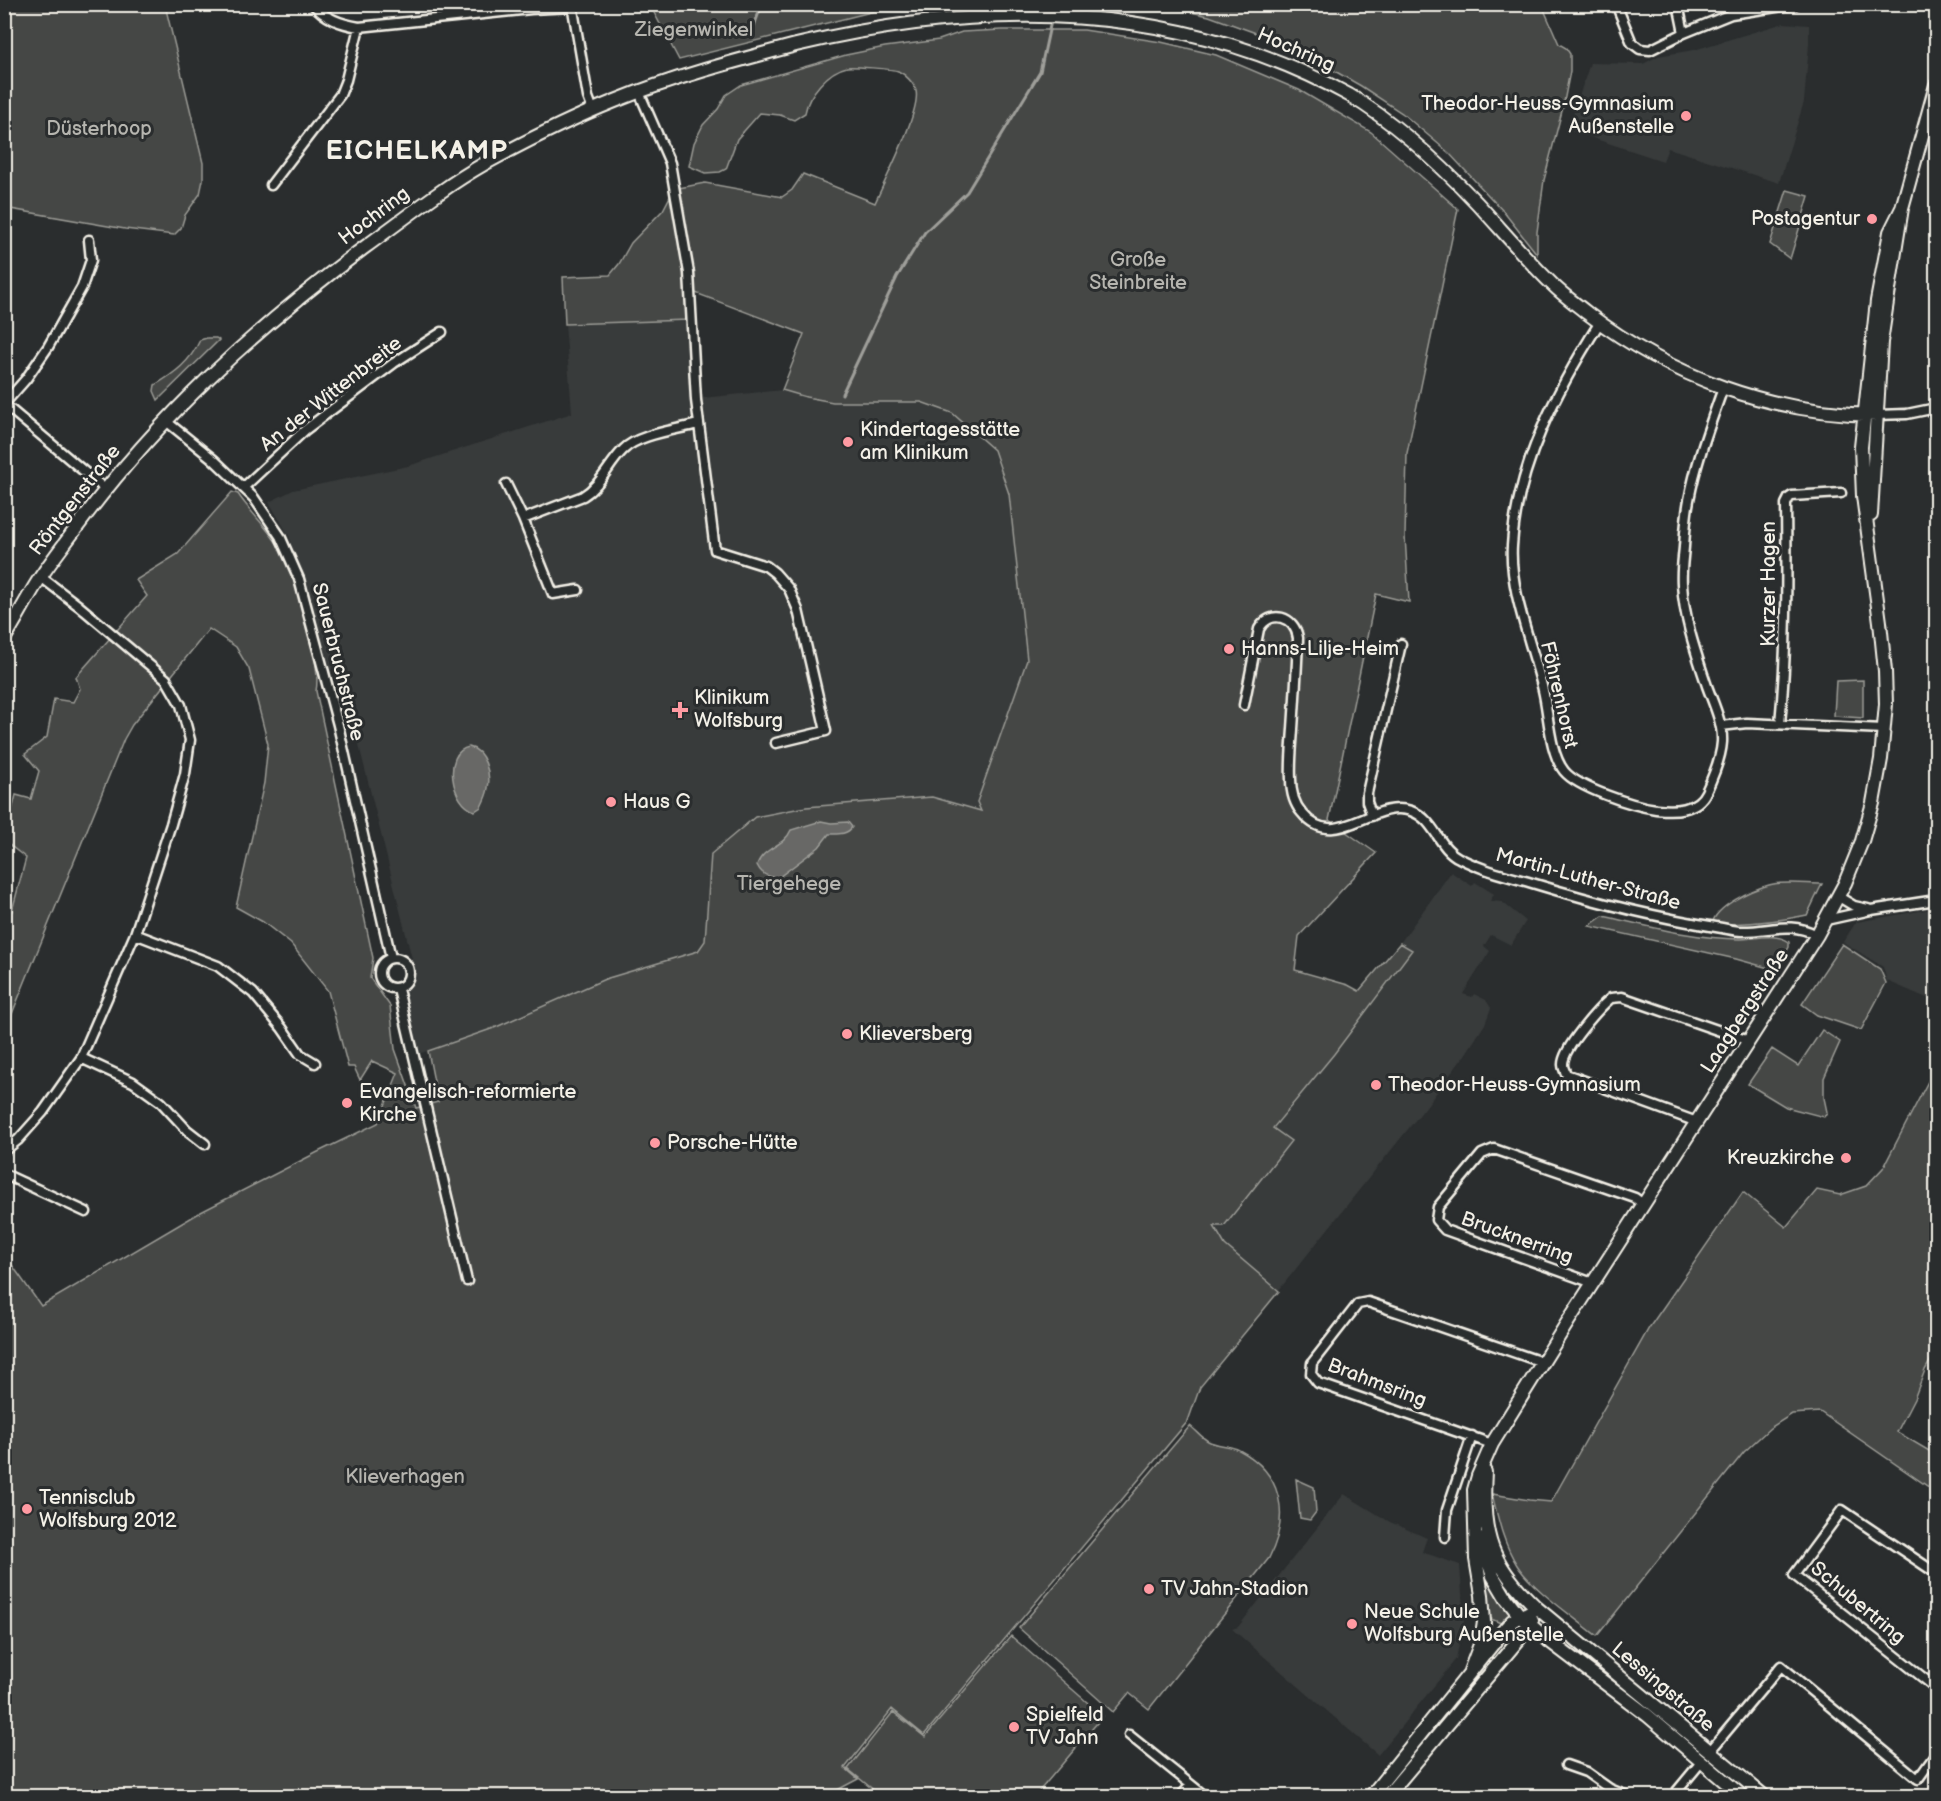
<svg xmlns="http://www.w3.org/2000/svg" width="1941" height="1801" viewBox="0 0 1941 1801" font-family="'Balsamiq Sans',sans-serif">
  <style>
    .built { fill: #373a3a }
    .green { fill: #444645; stroke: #9c9c96; stroke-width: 1.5 }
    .water { fill: #676866; stroke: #9f9f9a; stroke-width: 1.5 }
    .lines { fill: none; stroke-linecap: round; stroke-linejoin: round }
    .stream { stroke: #9f9f9a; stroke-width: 3 }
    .street-casing { stroke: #f4f1e8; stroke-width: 13 }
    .secondary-casing { stroke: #f4f1e8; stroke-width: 16 }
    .street { stroke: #2a2d2e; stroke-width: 8 }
    .secondary { stroke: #2a2d2e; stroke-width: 12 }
    .poi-dot { fill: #ff9aa2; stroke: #2a2d2e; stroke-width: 2 }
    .labels { text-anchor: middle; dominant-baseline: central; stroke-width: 6; stroke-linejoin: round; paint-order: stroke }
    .park-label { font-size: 20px; fill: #b6b5af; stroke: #2a2d2e }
    .street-label { font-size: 20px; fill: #f4f1e8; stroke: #2a2d2e }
    .poi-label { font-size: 20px; fill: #f4f1e8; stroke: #2a2d2e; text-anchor: start }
    .district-label { font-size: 26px; font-weight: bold; letter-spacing: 1.5px; fill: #f4f1e8; stroke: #2a2d2e }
  </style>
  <rect width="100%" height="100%" fill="#2a2d2e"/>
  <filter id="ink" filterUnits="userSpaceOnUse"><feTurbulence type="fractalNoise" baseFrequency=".0167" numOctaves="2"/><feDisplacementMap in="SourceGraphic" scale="12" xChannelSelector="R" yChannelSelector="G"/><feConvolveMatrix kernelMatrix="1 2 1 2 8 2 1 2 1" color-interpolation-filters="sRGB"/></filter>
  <g filter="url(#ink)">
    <path class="built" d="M1784,23L1809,25V45L1804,102L1779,183L1668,148L1663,161L1568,130L1590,63L1643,64L1658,56L1694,50Z
      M688,320L692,399L782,390L805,334L974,390L1009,494L1027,660L977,802L982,811L932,797L879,802L711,854L705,942L698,951L605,979L544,1005L494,1029L418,1054L406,992L416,975L343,681L330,668L289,536L269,502L293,490L408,466L572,413L565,324Z
      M1451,872L1472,886L1475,882L1494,894L1490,901L1502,902L1526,921L1511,945L1491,935L1484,946L1490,951L1463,994L1472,997L1474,994L1486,1000L1491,1008L1485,1024L1465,1055L1425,1108L1279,1290L1225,1245L1214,1226L1232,1178L1334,1054L1412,951L1400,943Z
      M1936,908V1002L1887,981L1883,967L1843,942L1856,922Z
      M1344,1494L1390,1522L1427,1538L1422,1552L1460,1565L1464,1621L1456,1659L1378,1755L1232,1629L1238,1627Z"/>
    <path class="green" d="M4,5H165L203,163V180L200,194L185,215L181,228L174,235L125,229L5,208Z
      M650,5H899L679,60Z
      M1159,5H1542L1559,44L1566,48L1570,54V71L1563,107L1544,180L1537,232V254L1503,211L1449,153L1402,113L1361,86L1289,45L1209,16Z
      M1002,30H1084L1161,42L1216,55L1299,90L1371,132L1458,209L1407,453L1405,536L1409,602L1376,594L1329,820L1376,853L1299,936L1295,970L1348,985L1359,991L1400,943L1412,950L1334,1054L1273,1128L1291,1141L1224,1226H1214L1225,1245L1279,1291L1200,1387L1188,1421L924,1735L892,1709L845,1768L858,1779L826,1796H5V1255L41,1306L201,1212L318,1152L378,1123L398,1073L372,1061L360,1080L354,1067H348L328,991L291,944L263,922L236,907L264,783L268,744L249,669L236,647L209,629L132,725L124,739L5,1031V909L12,911L26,858L7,843L5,837L16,795L31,799L39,771L25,754L47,737L54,699L73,702L80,689L76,677L147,596L136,580L178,554L232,492L238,494C250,512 267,527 278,545C294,572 322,661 316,691L373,958L370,978L390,1006L395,1049L416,1108L438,1102L428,1051L494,1028L605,979L698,951L705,941L711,854L755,817L806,807L932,797L981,811L977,802L1027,660L1009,494L994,450L952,413L921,402H833L806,397L782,390L804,334L688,290V320L565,324L563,277L610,275L619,264L631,243L663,210L674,189L705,183L782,197L792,190L803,174L875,203C884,182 921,111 916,91C914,83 905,74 898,71C893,69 852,66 847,67C828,71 808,95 805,113L794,120L780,115L760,113L737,139L726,169L720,172L705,173L689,166L694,143L703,125L718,109L726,95L741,85L846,55L885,47L939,40L962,32Z
      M1787,190L1809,196L1790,259L1770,244Z
      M207,338H216L219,340L158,400L154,391L155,385C175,373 190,362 200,340Z
      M1863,680V718L1834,716L1836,681Z
      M1822,884L1807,915C1775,922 1744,924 1712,924C1716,906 1751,890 1769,885C1783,881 1807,884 1822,884Z
      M1603,916C1648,926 1693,939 1739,939C1754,939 1776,932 1789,942V947L1776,970L1736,959L1589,926Z
      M1842,944L1880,969L1886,983L1861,1030L1817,1015L1802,1004Z
      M1822,1030L1840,1042L1824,1078V1098L1827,1112L1824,1117L1786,1107L1748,1084L1772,1049L1798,1066Z
      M1936,1066V1351L1925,1370L1914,1399L1897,1432L1936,1455V1492L1820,1412L1792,1414L1770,1428L1744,1452L1597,1636C1574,1617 1532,1589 1517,1565C1503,1543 1498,1518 1492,1494L1529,1500L1551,1502L1649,1328L1743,1192L1786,1227L1817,1190L1840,1195L1866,1186L1883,1168Z
      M1190,1426C1196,1430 1202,1438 1208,1441C1217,1446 1230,1445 1239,1450C1283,1473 1290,1516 1269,1558L1149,1709L1129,1693L1113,1712L1019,1628Z
      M1296,1479L1314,1487L1316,1512L1310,1520L1300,1518Z
      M1485,1577H1487L1511,1614L1503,1624L1489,1618Z
      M1011,1636L1103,1716L1035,1796H881L848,1769L893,1712L925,1737Z"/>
    <path class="water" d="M469,747C485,750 491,774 488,788C487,795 484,801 481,807L475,811C451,805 442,752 469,747Z
      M821,821L831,823L848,822L852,827C847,835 838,834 829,834L819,847L779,877C769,878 761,874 757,865C763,847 784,847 791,830Z"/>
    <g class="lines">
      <path class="stream" d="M1052,15L1054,4
        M754,26L762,4
        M842,394L897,277L925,232L967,192L1040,72L1051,21"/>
      <g class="street-casing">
        <path id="street" d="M313,4C325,19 342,24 359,27L531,9L573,7
          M572,4L588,97L593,110
          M1616,4L1632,43L1640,49L1650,50L1684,33L1731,14L1796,4
          M1678,4L1684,33
          M639,92L670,163L689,273L696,400L715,550L766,566L775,573L789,589L798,610L826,731L776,743
          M271,185L340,95L346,80L359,27
          M1600,322C1557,390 1517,464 1512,546C1509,590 1533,647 1543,690C1549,714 1549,752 1564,771C1578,788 1633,806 1656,809C1674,811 1697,811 1706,792C1713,777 1721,758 1722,742C1723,723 1713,703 1707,686C1696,653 1684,619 1682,584C1681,571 1683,559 1684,547C1685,531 1686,515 1689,500C1696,462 1710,425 1723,388
          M4,404L26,379L48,347L82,287L91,260L89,240
          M4,404L105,489
          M1877,415L1907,414L1936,408
          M166,421L213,459L254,498L280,536L299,579L338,725L391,958
          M506,484L523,519L553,594L578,590
          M244,487L305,430L394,363L442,332
          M523,519L583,496C601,485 608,465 623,450C638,434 677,430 698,424
          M1244,705L1259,629C1270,609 1295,616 1298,638C1297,668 1295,699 1293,729C1292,745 1290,762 1291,779C1291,791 1294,804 1302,813C1335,854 1373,798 1411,811C1435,819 1438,848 1459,858C1482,870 1507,876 1532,883C1594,902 1658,918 1722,928C1728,929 1735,931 1741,931C1770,932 1788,920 1817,935
          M1780,724C1787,650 1787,578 1786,504L1789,498L1792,496L1841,493
          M1721,726L1747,723L1884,729
          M1372,816L1367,802V793L1401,644
          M1839,897L1854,906L1868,909
          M1826,920L1871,910L1936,900
          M135,934L218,966L253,993L282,1028L300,1054L315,1063
          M379 973a15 15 0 1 1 30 0a15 15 0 1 1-30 0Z
          M398,989L467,1281
          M81,1058L133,1082L161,1102L187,1130L205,1144
          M1697,1122L1566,1074C1565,1071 1563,1068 1563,1065C1562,1049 1599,1008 1611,998L1622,997L1749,1041
          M4,1151L18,1140L43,1112L81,1058L135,934L171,824L185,774L190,740L181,705L166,679L79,606L41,577
          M4,1174L86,1212
          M1593,1283L1445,1230L1436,1220L1438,1207L1482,1154L1494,1149L1635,1198L1643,1204
          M1492,1444L1318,1383L1311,1374L1312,1363L1358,1304L1368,1302L1542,1362
          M1445,1537L1447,1510L1472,1436
          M1936,1573L1842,1510L1794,1575L1936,1688
          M1129,1735L1205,1796
          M1710,1751L1781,1666L1918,1779L1936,1754
          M1566,1765L1586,1772L1610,1789L1627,1796
          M1181,1796L1191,1785
          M1673,1796L1702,1761"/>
      </g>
      <g class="secondary-casing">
        <path id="secondary" d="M1871,515L1881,342L1887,302L1902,208L1936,85
          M4,639C16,620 26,600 38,581C50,562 64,545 77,527C158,417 256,328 365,247C404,219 442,188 484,164C526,141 570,119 615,101C674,77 735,61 796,45C985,0 1176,0 1349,95C1396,123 1439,163 1477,203C1502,230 1526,259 1553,285C1563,295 1576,304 1587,313C1671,377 1771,414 1877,415
          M1485,1472C1481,1535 1491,1565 1537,1608L1764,1796
          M1480,1539L1493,1576L1506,1598L1520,1616L1548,1640L1647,1715L1742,1796
          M1470,1671L1481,1642L1484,1622L1482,1595L1476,1559L1474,1490L1478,1476L1492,1444L1569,1320L1817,935L1845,883L1862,841L1873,803L1881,759L1886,704L1885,671L1880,622L1863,496L1861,447L1877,301L1890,232L1902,208
          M1371,1796L1504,1630L1512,1621L1537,1608
          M1387,1796L1525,1632L1532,1620"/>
      </g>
      <use href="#street" class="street"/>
      <use href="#secondary" class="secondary"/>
    </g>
  </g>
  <g class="poi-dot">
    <circle cx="1686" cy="116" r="6"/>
    <circle cx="1872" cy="219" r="6"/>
    <circle cx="848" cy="442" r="6"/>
    <circle cx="1229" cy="649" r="6"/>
    <path d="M677 701h6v6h6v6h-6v6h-6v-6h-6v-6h6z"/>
    <circle cx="611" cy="802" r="6"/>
    <circle cx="847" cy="1034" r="6"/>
    <circle cx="1376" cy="1085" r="6"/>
    <circle cx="347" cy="1103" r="6"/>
    <circle cx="655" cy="1143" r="6"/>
    <circle cx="1846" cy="1158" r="6"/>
    <circle cx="27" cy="1509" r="6"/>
    <circle cx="1149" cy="1589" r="6"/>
    <circle cx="1352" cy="1624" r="6"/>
    <circle cx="1014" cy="1727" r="6"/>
  </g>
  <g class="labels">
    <g class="park-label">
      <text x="694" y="30">Ziegenwinkel</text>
      <text x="99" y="129">Düsterhoop</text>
      <text x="1138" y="260">Große<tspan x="1138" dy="23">Steinbreite</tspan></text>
      <text x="789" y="884">Tiergehege</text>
      <text x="405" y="1477">Klieverhagen</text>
    </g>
    <g class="street-label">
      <text transform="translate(1296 50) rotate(24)">Hochring</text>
      <text transform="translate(374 216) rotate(-37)">Hochring</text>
      <text transform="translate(331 394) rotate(-38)">An der Wittenbreite</text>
      <text transform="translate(75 500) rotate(-52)">Röntgenstraße</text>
      <text transform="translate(1769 584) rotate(-90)">Kurzer Hagen</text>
      <text transform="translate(338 662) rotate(76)">Sauerbruchstraße</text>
      <text transform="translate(1559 695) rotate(77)">Föhrenhorst</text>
      <text transform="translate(1588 879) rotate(15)">Martin-Luther-Straße</text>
      <text transform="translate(1745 1011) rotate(-57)">Laagbergstraße</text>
      <text transform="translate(1517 1238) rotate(20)">Brucknerring</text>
      <text transform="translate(1377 1383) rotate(21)">Brahmsring</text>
      <text transform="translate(1858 1603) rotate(40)">Schubertring</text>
      <text transform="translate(1663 1687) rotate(40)">Lessingstraße</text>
    </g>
    <g class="poi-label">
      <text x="1674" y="104" text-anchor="end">Theodor-Heuss-Gymnasium<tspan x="1674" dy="23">Außenstelle</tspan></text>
      <text x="1860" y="219" text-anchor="end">Postagentur</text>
      <text x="860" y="430">Kindertagesstätte<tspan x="860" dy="23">am Klinikum</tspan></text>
      <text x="1241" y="649">Hanns-Lilje-Heim</text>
      <text x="694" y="698">Klinikum<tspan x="694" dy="23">Wolfsburg</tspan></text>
      <text x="623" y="802">Haus G</text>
      <text x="859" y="1034">Klieversberg</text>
      <text x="1388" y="1085">Theodor-Heuss-Gymnasium</text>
      <text x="359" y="1092">Evangelisch-reformierte<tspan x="359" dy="23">Kirche</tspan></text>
      <text x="667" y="1143">Porsche-Hütte</text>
      <text x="1834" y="1158" text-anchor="end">Kreuzkirche</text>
      <text x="39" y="1498">Tennisclub<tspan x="39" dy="23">Wolfsburg 2012</tspan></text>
      <text x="1161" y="1589">TV Jahn-Stadion</text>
      <text x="1364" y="1612">Neue Schule<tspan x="1364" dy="23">Wolfsburg Außenstelle</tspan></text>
      <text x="1026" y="1715">Spielfeld<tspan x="1026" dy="23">TV Jahn</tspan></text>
    </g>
    <g class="district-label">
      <text x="417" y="151">EICHELKAMP</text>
    </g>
  </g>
  <rect width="1941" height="1801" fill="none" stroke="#2a2d2e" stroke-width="24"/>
  <rect x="12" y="12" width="1917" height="1777" fill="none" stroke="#f4f1e8" stroke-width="2" filter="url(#ink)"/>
</svg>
